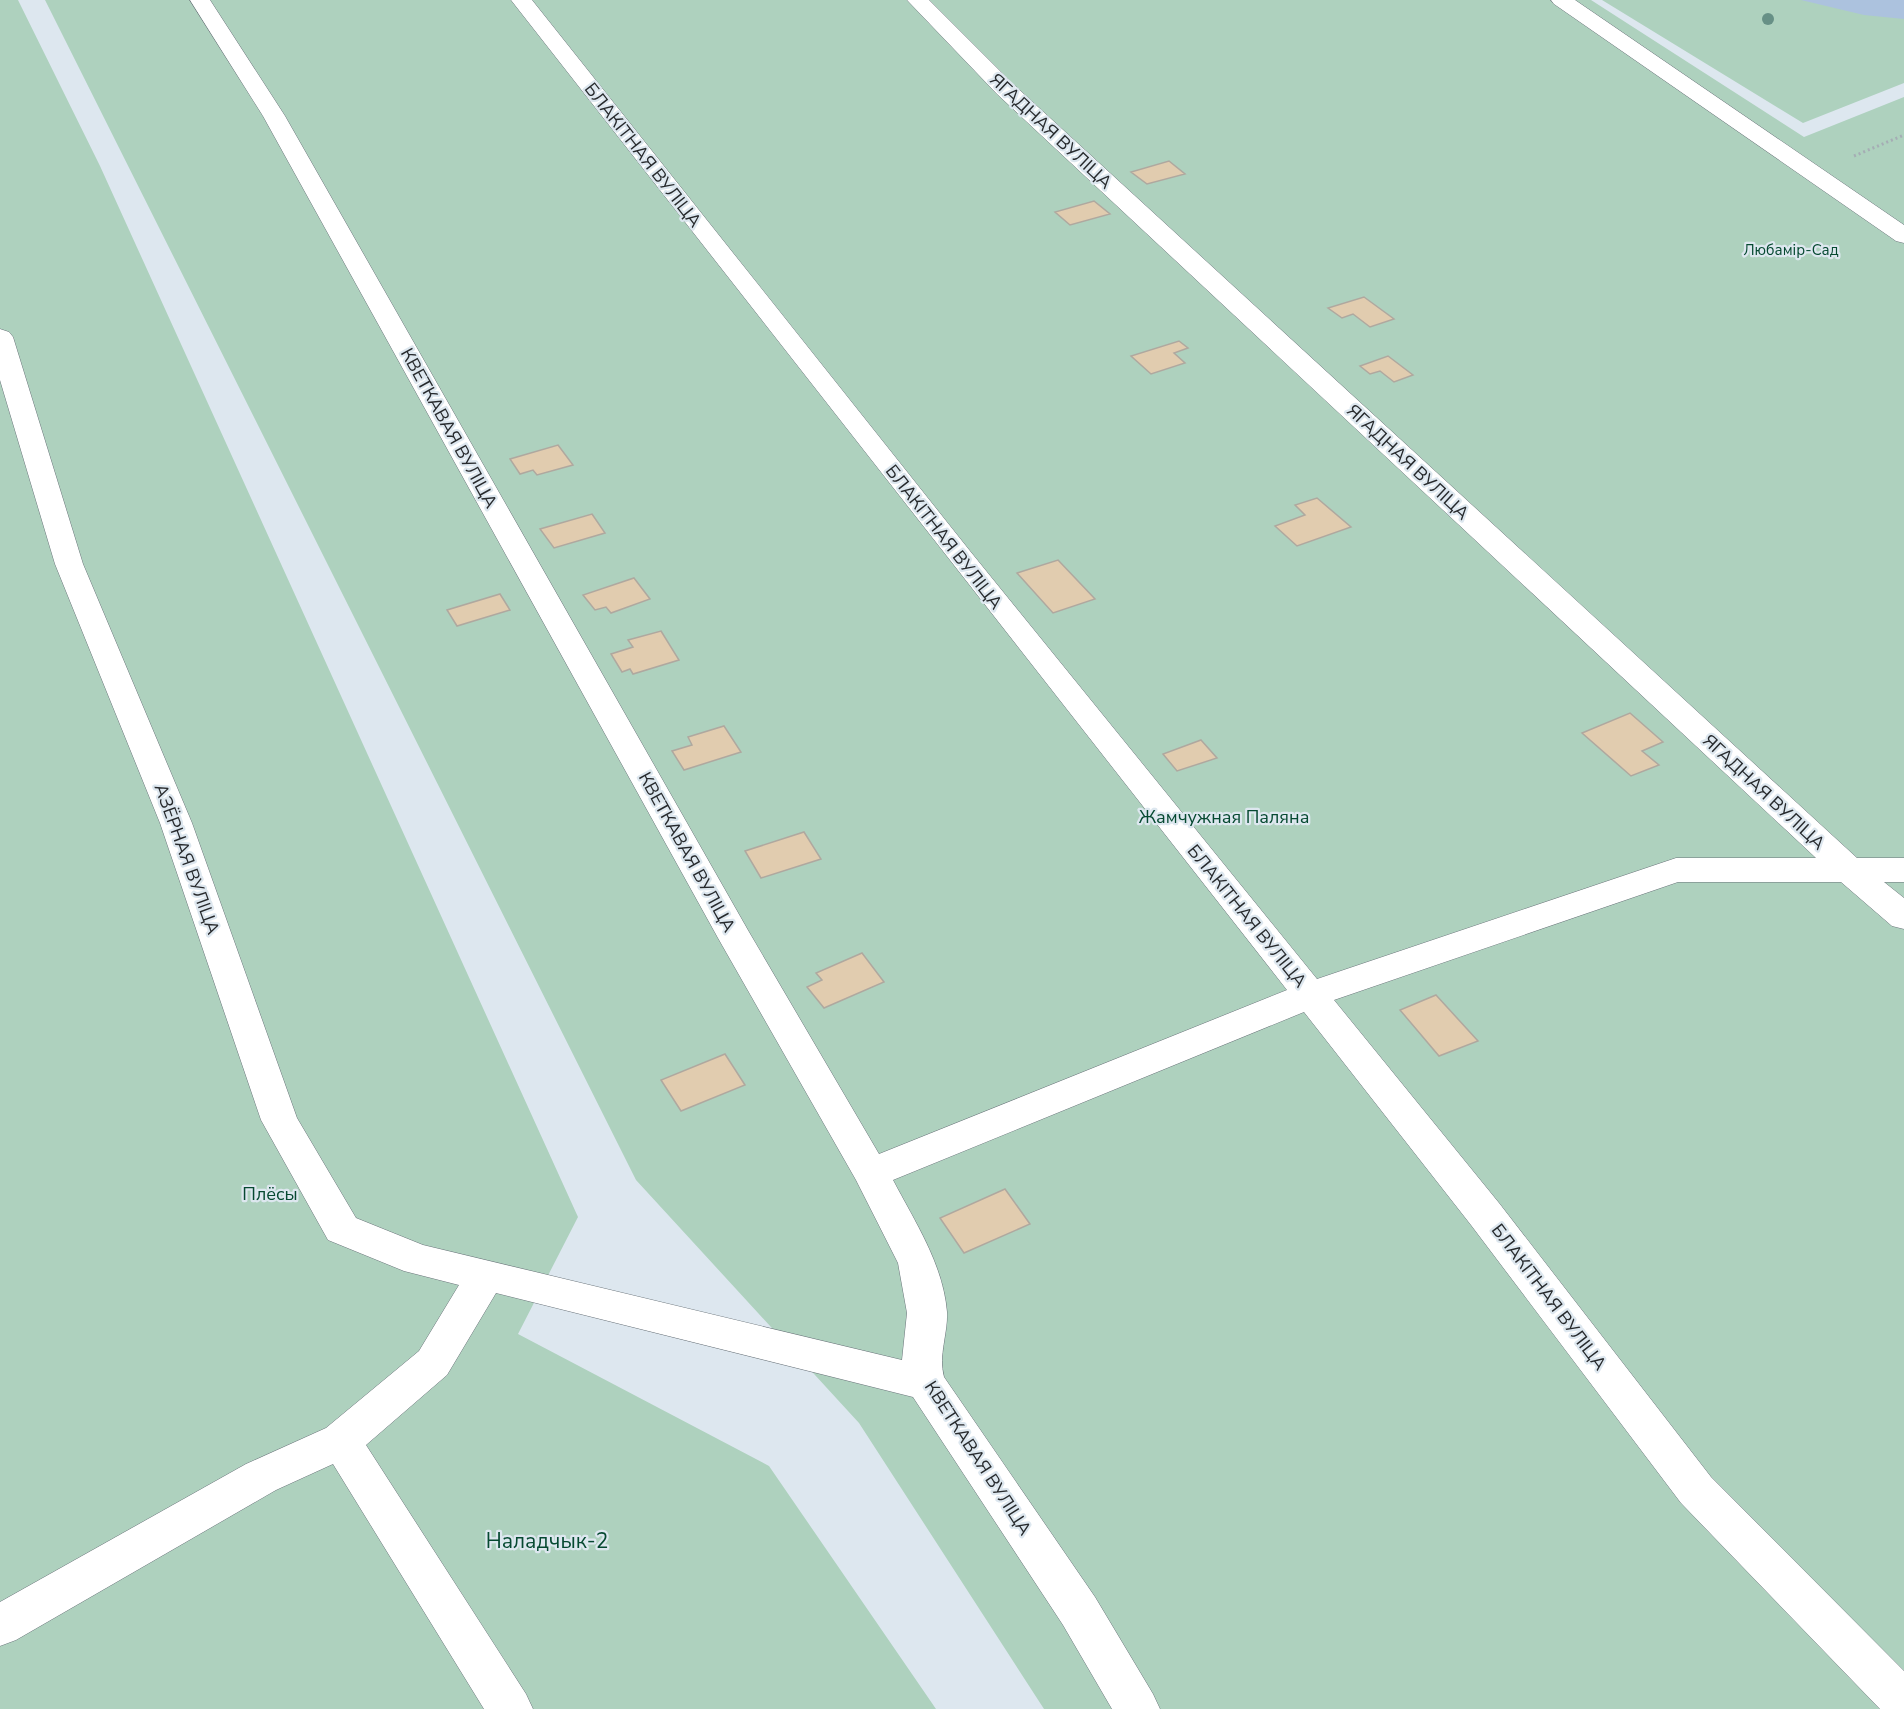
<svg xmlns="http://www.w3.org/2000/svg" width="1904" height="1709" viewBox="0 0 1904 1709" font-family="'Nunito Sans',sans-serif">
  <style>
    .green { fill: #aed1be }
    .water { fill: #acc2de }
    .building { fill: #e1ccaf; stroke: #afa89f; stroke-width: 1.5 }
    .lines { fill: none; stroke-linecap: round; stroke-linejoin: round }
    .minor-casing { stroke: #6b747b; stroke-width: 1 }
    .path { stroke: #a5adb4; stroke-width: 3; stroke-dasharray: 2 3; stroke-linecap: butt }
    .minor { fill: #fff; fill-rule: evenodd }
    .tree { fill: #679086 }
    .labels { text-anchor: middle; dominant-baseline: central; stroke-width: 4.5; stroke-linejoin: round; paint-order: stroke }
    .far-park-label { font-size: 15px; fill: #064931; stroke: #dde7ef }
    .street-label { font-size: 18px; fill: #272a2d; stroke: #dde7ef }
    .park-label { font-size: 18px; fill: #064931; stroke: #dde7ef }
    .near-park-label { font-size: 21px; fill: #064931; stroke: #dde7ef }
  </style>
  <rect width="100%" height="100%" fill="#dde7ef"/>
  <path class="green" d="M0,0H18L100,166L578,1217L518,1334L769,1466L936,1709H0Z
    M45,0H1591L1804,137L1904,97V1709H1044L859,1423L636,1180Z
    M1602,0H1904V83L1803,123Z"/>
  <path class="water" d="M1801,0H1904V19L1864,15Z"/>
  <path class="building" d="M1169,161L1185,174L1147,184L1131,172Z
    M1094,201L1110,214L1070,225L1055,212Z
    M1364,297L1394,319L1370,327L1353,314L1342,318L1328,308Z
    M1179,341L1188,348L1174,353L1185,363L1151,374L1131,356Z
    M1388,356L1413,375L1394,382L1380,371L1370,374L1360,366Z
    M558,445L573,465L537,475L533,470L520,474L510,459Z
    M1317,498L1351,527L1297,546L1275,526L1305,515L1295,505Z
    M592,514L605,533L554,548L540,529Z
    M1058,560L1095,599L1053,613L1017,573Z
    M634,578L650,599L611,613L606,607L595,610L583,595Z
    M500,594L510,610L457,626L447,610Z
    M661,631L679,660L633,674L630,669L622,672L611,654L633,647L628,640Z
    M1630,713L1663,742L1642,751L1659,765L1631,776L1582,733Z
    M724,726L741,752L684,770L672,751L692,745L688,737Z
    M1201,740L1217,758L1177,771L1163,754Z
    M804,832L821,859L761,878L745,851Z
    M862,953L884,982L824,1008L807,987L822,980L816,973Z
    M1436,995L1478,1041L1439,1056L1400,1010Z
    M725,1054L745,1085L681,1111L661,1080Z
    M1005,1189L1030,1224L964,1253L940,1218Z"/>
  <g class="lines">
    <g class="minor-casing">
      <path id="minor" d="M190,0H210L285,116L749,932L879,1154L1287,990L511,0H532L970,551L1317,979L1676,858H1816L997,94L907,0H929L1013,84L1857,858H1904V882H1884L1904,898V929L1892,926L1841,882H1678L1334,1000L1499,1203L1711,1477L1904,1671V1709H1880L1681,1503L1471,1225L1304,1012L893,1180C915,1222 943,1264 947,1312C948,1334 938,1355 944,1377L1095,1597L1153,1694L1160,1709H1112L1063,1625L913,1397L496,1293L447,1375L366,1445L526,1694L533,1709H484L333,1464L276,1490L16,1640L0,1646V1602L246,1464L326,1428L419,1351L459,1285L404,1271L328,1240L261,1120L160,823L55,564L0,380V329L9,332L13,337L83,564L192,823L297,1118L356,1218L423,1245L902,1360L907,1313L898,1263L856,1180L718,938L263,116Z
        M1551,0H1575L1904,225V243L1896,241L1554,4Z"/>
    </g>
    <path class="path" d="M1854,156L1904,135"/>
    <use href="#minor" class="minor"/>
  </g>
  <circle class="tree" cx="1768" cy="19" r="6"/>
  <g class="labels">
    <g class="far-park-label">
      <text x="1791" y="250">Любамір-Сад</text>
    </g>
    <g class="street-label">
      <text transform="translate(1051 131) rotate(43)">ЯГАДНАЯ ВУЛІЦА</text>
      <text transform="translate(643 155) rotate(52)">БЛАКІТНАЯ ВУЛІЦА</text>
      <text transform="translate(449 428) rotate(61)">КВЕТКАВАЯ ВУЛІЦА</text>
      <text transform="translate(1408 462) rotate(43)">ЯГАДНАЯ ВУЛІЦА</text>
      <text transform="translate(944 537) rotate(52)">БЛАКІТНАЯ ВУЛІЦА</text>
      <text transform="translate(1764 792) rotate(43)">ЯГАДНАЯ ВУЛІЦА</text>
      <text transform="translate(687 852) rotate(61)">КВЕТКАВАЯ ВУЛІЦА</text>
      <text transform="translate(187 859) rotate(70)">АЗЁРНАЯ ВУЛІЦА</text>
      <text transform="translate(1247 916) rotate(51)">БЛАКІТНАЯ ВУЛІЦА</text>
      <text transform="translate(1549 1297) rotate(53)">БЛАКІТНАЯ ВУЛІЦА</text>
      <text transform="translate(978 1458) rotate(57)">КВЕТКАВАЯ ВУЛІЦА</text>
    </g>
    <g class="park-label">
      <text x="1224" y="817">Жамчужная Паляна</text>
      <text x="270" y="1194">Плёсы</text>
    </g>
    <g class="near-park-label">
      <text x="547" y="1541">Наладчык-2</text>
    </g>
  </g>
</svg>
